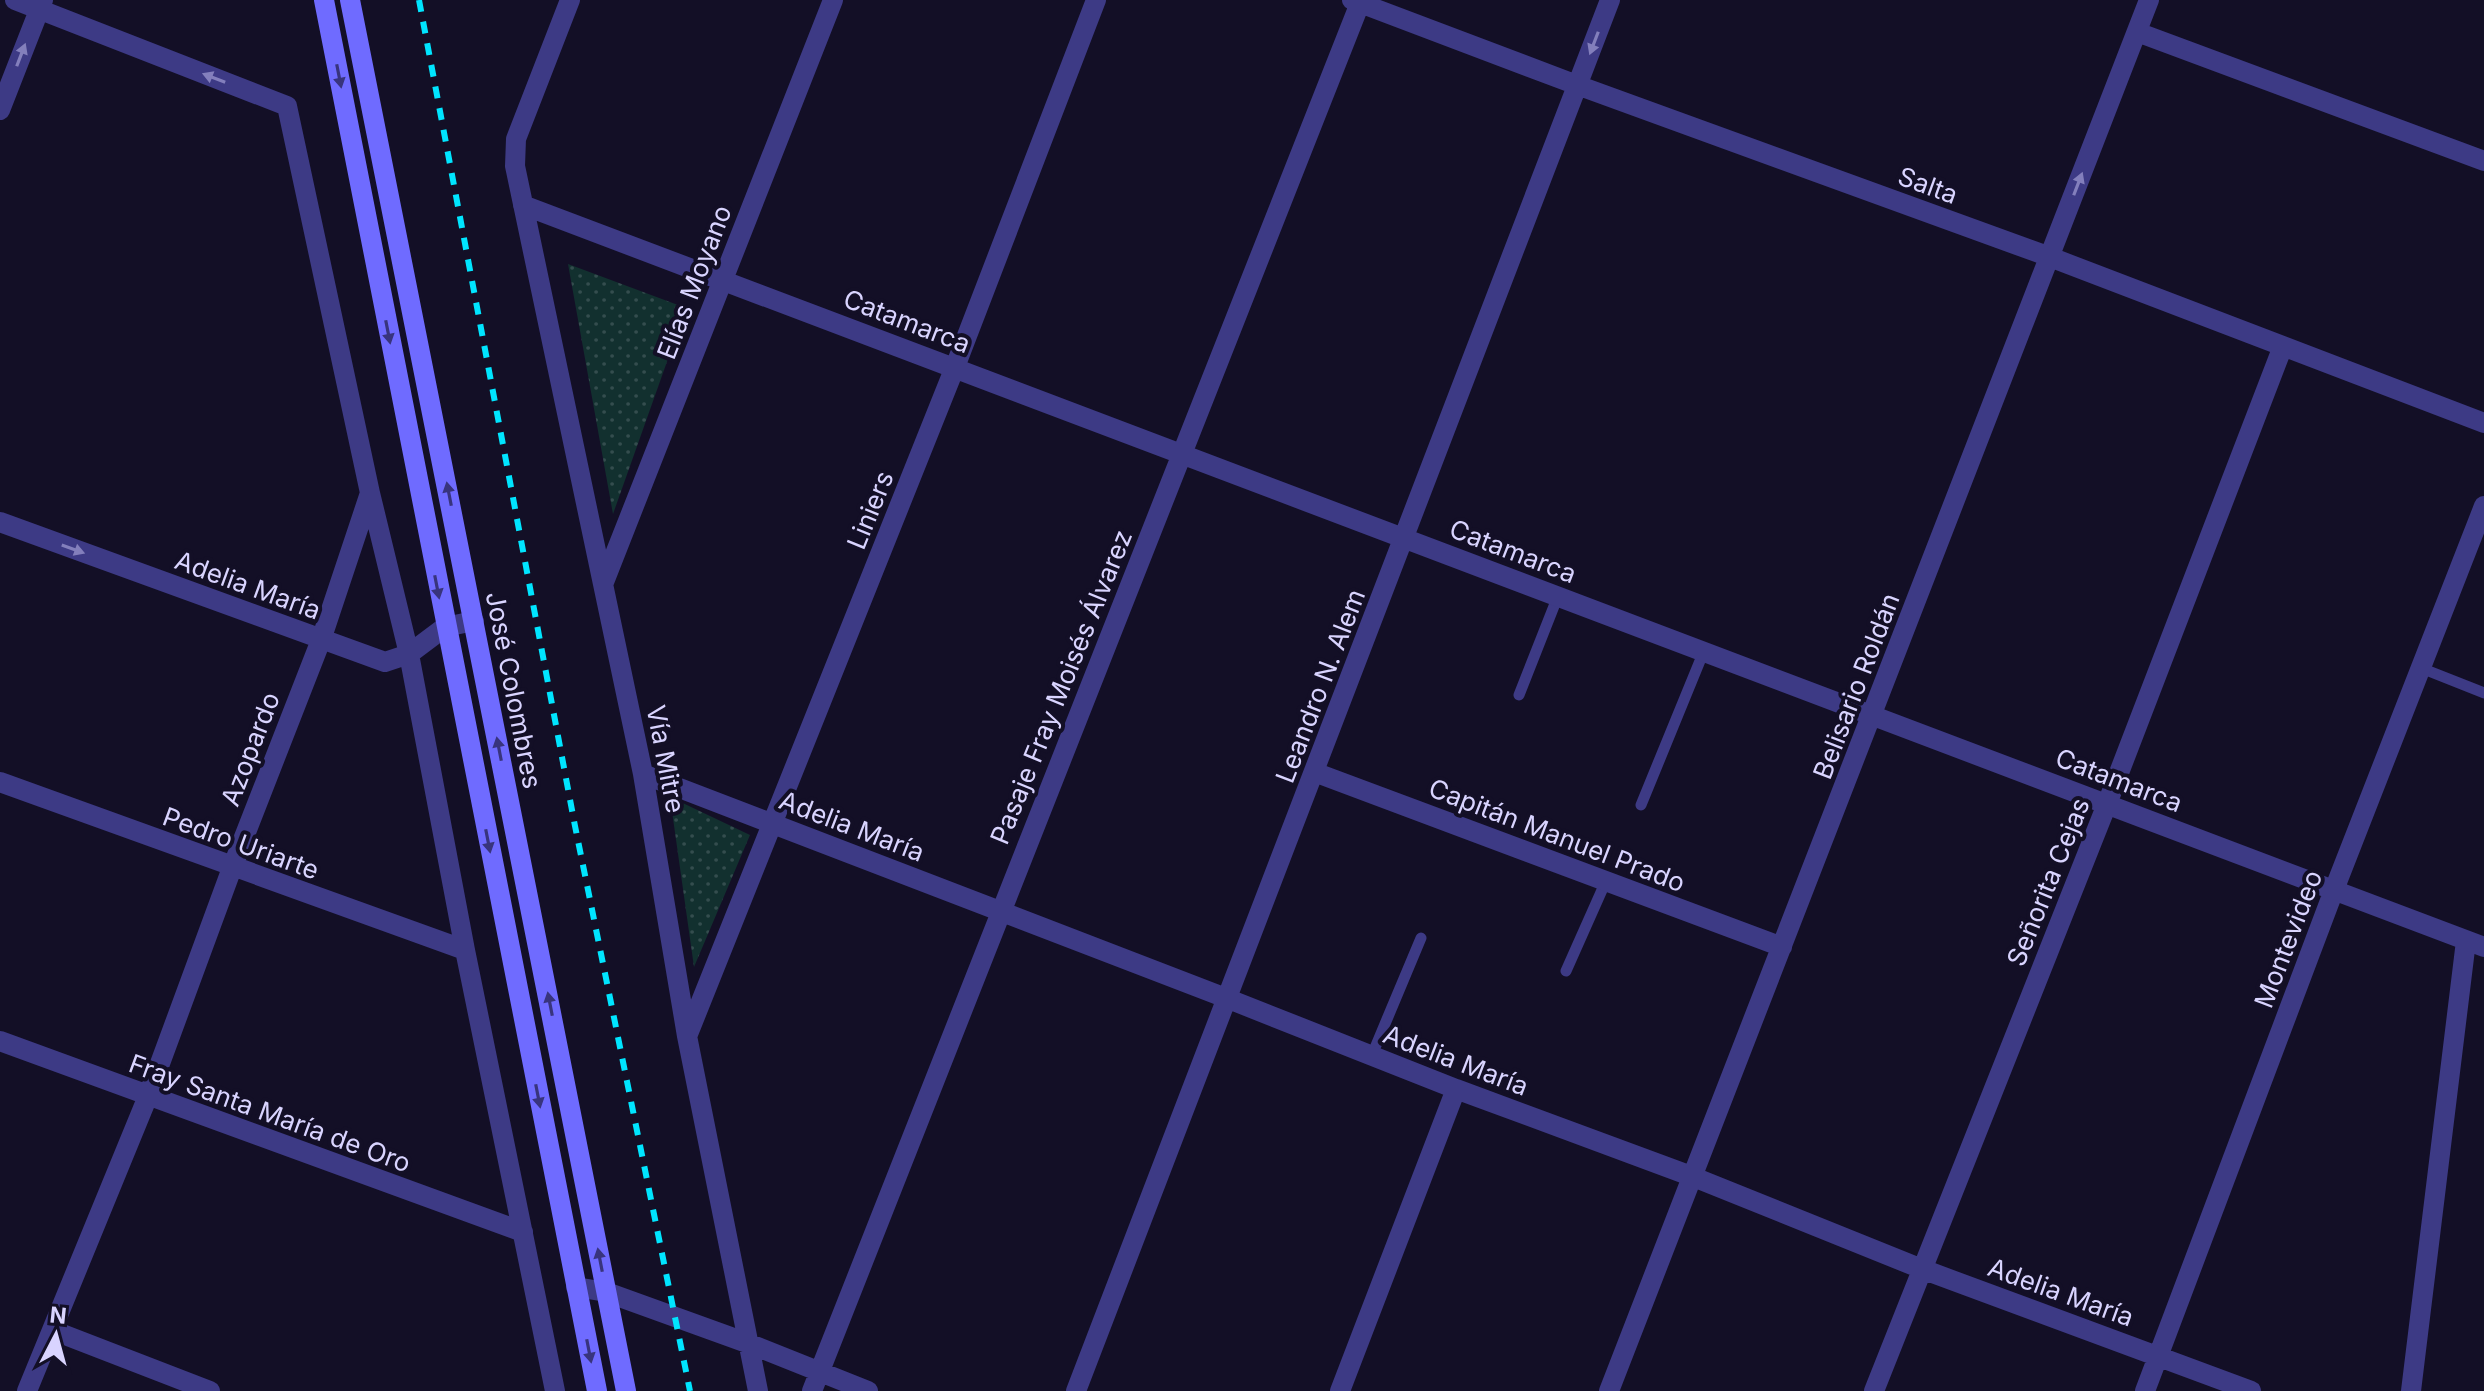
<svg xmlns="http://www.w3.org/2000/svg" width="2484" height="1391" viewBox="0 0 2484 1391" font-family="Inter,sans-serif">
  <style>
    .park { fill: url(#park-dots) }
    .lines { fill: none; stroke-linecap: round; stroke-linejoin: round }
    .service { stroke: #3d3a85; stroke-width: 11 }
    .minor { stroke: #3d3a85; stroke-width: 20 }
    .secondary { stroke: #6f6bff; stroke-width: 20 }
    .rail { stroke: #00e5ff; stroke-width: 6; stroke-dasharray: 12 10; stroke-linecap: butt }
    .oneway { fill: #837fbc }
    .oneway2 { fill: #38347d }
    .labels { text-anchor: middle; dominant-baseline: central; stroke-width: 8; stroke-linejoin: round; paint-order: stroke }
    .street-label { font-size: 26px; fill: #d9d4ff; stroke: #130f26 }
  </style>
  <defs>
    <pattern id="park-dots" width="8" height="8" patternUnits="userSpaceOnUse" patternTransform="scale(2)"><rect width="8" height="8" fill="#12302f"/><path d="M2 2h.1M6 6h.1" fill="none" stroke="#344d4e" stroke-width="1.8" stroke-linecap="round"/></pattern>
  </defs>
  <rect width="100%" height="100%" fill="#130f26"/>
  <path class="park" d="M568,264L686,308L613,514Z
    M670,797L750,835L694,967Z"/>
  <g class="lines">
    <path class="service" d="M2421,668L2484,693
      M1519,695L1558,596
      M1641,805L1704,651
      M1566,971L1606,881
      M1372,1055L1421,938"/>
    <path class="minor" d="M15,0L287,106L370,493L321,640L232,868L148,1096L27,1391
      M570,0L516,139L515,166L643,774L687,1036L758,1391
      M1352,0L1577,85L2050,257L2484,423
      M2137,32L2484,161
      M0,110L43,0
      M523,205L2484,947
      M370,493L409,654L465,950L555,1391
      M0,522L385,662L409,654L445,627L474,621
      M604,582L833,0
      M1314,772L1782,947
      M643,774L1226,998L1456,1089L1691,1176L1922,1269L2251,1391
      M0,782L465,950
      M688,1034L955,367L1096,0
      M0,1041L523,1232
      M576,1287L606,1292L750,1344L868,1391
      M52,1330L210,1391
      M812,1391L1360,3
      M1076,1391L1610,0
      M1340,1391L1456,1089
      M1609,1391L2149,0
      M1874,1391L2107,804L2283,346
      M2145,1391L2334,890L2484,506
      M2411,1391L2466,941"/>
    <path class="secondary" d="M324,0L597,1391
      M350,0L626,1391"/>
    <path class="rail" d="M419,0L575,826L690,1391"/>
  </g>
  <defs><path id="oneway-solid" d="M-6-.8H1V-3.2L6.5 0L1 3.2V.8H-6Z" transform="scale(2)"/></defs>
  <g class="oneway">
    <use href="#oneway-solid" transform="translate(1594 43) rotate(111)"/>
    <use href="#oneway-solid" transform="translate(21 55) rotate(-69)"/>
    <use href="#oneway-solid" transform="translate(214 78) rotate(-159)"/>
    <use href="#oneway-solid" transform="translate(2078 184) rotate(-69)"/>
    <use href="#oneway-solid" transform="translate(73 549) rotate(20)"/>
  </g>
  <g class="oneway2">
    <use href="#oneway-solid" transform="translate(339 76) rotate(79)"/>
    <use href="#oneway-solid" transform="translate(388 332) rotate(79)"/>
    <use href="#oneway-solid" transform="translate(449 494) rotate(-101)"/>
    <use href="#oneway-solid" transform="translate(437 587) rotate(79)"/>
    <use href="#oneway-solid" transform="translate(499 749) rotate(-101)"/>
    <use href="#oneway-solid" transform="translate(488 841) rotate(79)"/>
    <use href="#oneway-solid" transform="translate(550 1004) rotate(-101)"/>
    <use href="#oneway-solid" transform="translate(538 1096) rotate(79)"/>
    <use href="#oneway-solid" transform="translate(600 1260) rotate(-101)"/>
    <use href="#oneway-solid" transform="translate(589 1351) rotate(79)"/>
  </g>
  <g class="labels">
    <g class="street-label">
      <text transform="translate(1928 185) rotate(20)">Salta</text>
      <text transform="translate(694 282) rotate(-69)">Elías Moyano</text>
      <text transform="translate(907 321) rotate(21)">Catamarca</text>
      <text transform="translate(870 510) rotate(-68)">Liniers</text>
      <text transform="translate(1513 551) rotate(21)">Catamarca</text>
      <text transform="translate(248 585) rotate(20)">Adelia María</text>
      <text transform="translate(1320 686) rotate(-69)">Leandro N. Alem</text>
      <text transform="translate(1856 686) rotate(-69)">Belisario Roldán</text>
      <text transform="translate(1061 687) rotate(-68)">Pasaje Fray Moisés Álvarez</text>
      <text transform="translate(514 690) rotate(79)">José Colombres</text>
      <text transform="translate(250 749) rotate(-69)">Azopardo</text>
      <text transform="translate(666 759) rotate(79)">Vía Mitre</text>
      <text transform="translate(2119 780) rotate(21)">Catamarca</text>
      <text transform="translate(852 826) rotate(21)">Adelia María</text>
      <text transform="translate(1557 835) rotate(21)">Capitán Manuel Prado</text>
      <text transform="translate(241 843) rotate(20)">Pedro Uriarte</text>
      <text transform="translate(2048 882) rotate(-68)">Señorita Cejas</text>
      <text transform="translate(2288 939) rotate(-69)">Montevideo</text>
      <text transform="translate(1456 1060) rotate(21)">Adelia María</text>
      <text transform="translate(270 1113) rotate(20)">Fray Santa María de Oro</text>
      <text transform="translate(2061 1292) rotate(20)">Adelia María</text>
    </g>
  </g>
  <g transform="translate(56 1335) rotate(6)" stroke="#130f26" stroke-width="6" paint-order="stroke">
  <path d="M0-6L14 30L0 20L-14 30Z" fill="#d9d4ff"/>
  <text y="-12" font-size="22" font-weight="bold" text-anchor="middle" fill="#d9d4ff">N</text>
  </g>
</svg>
